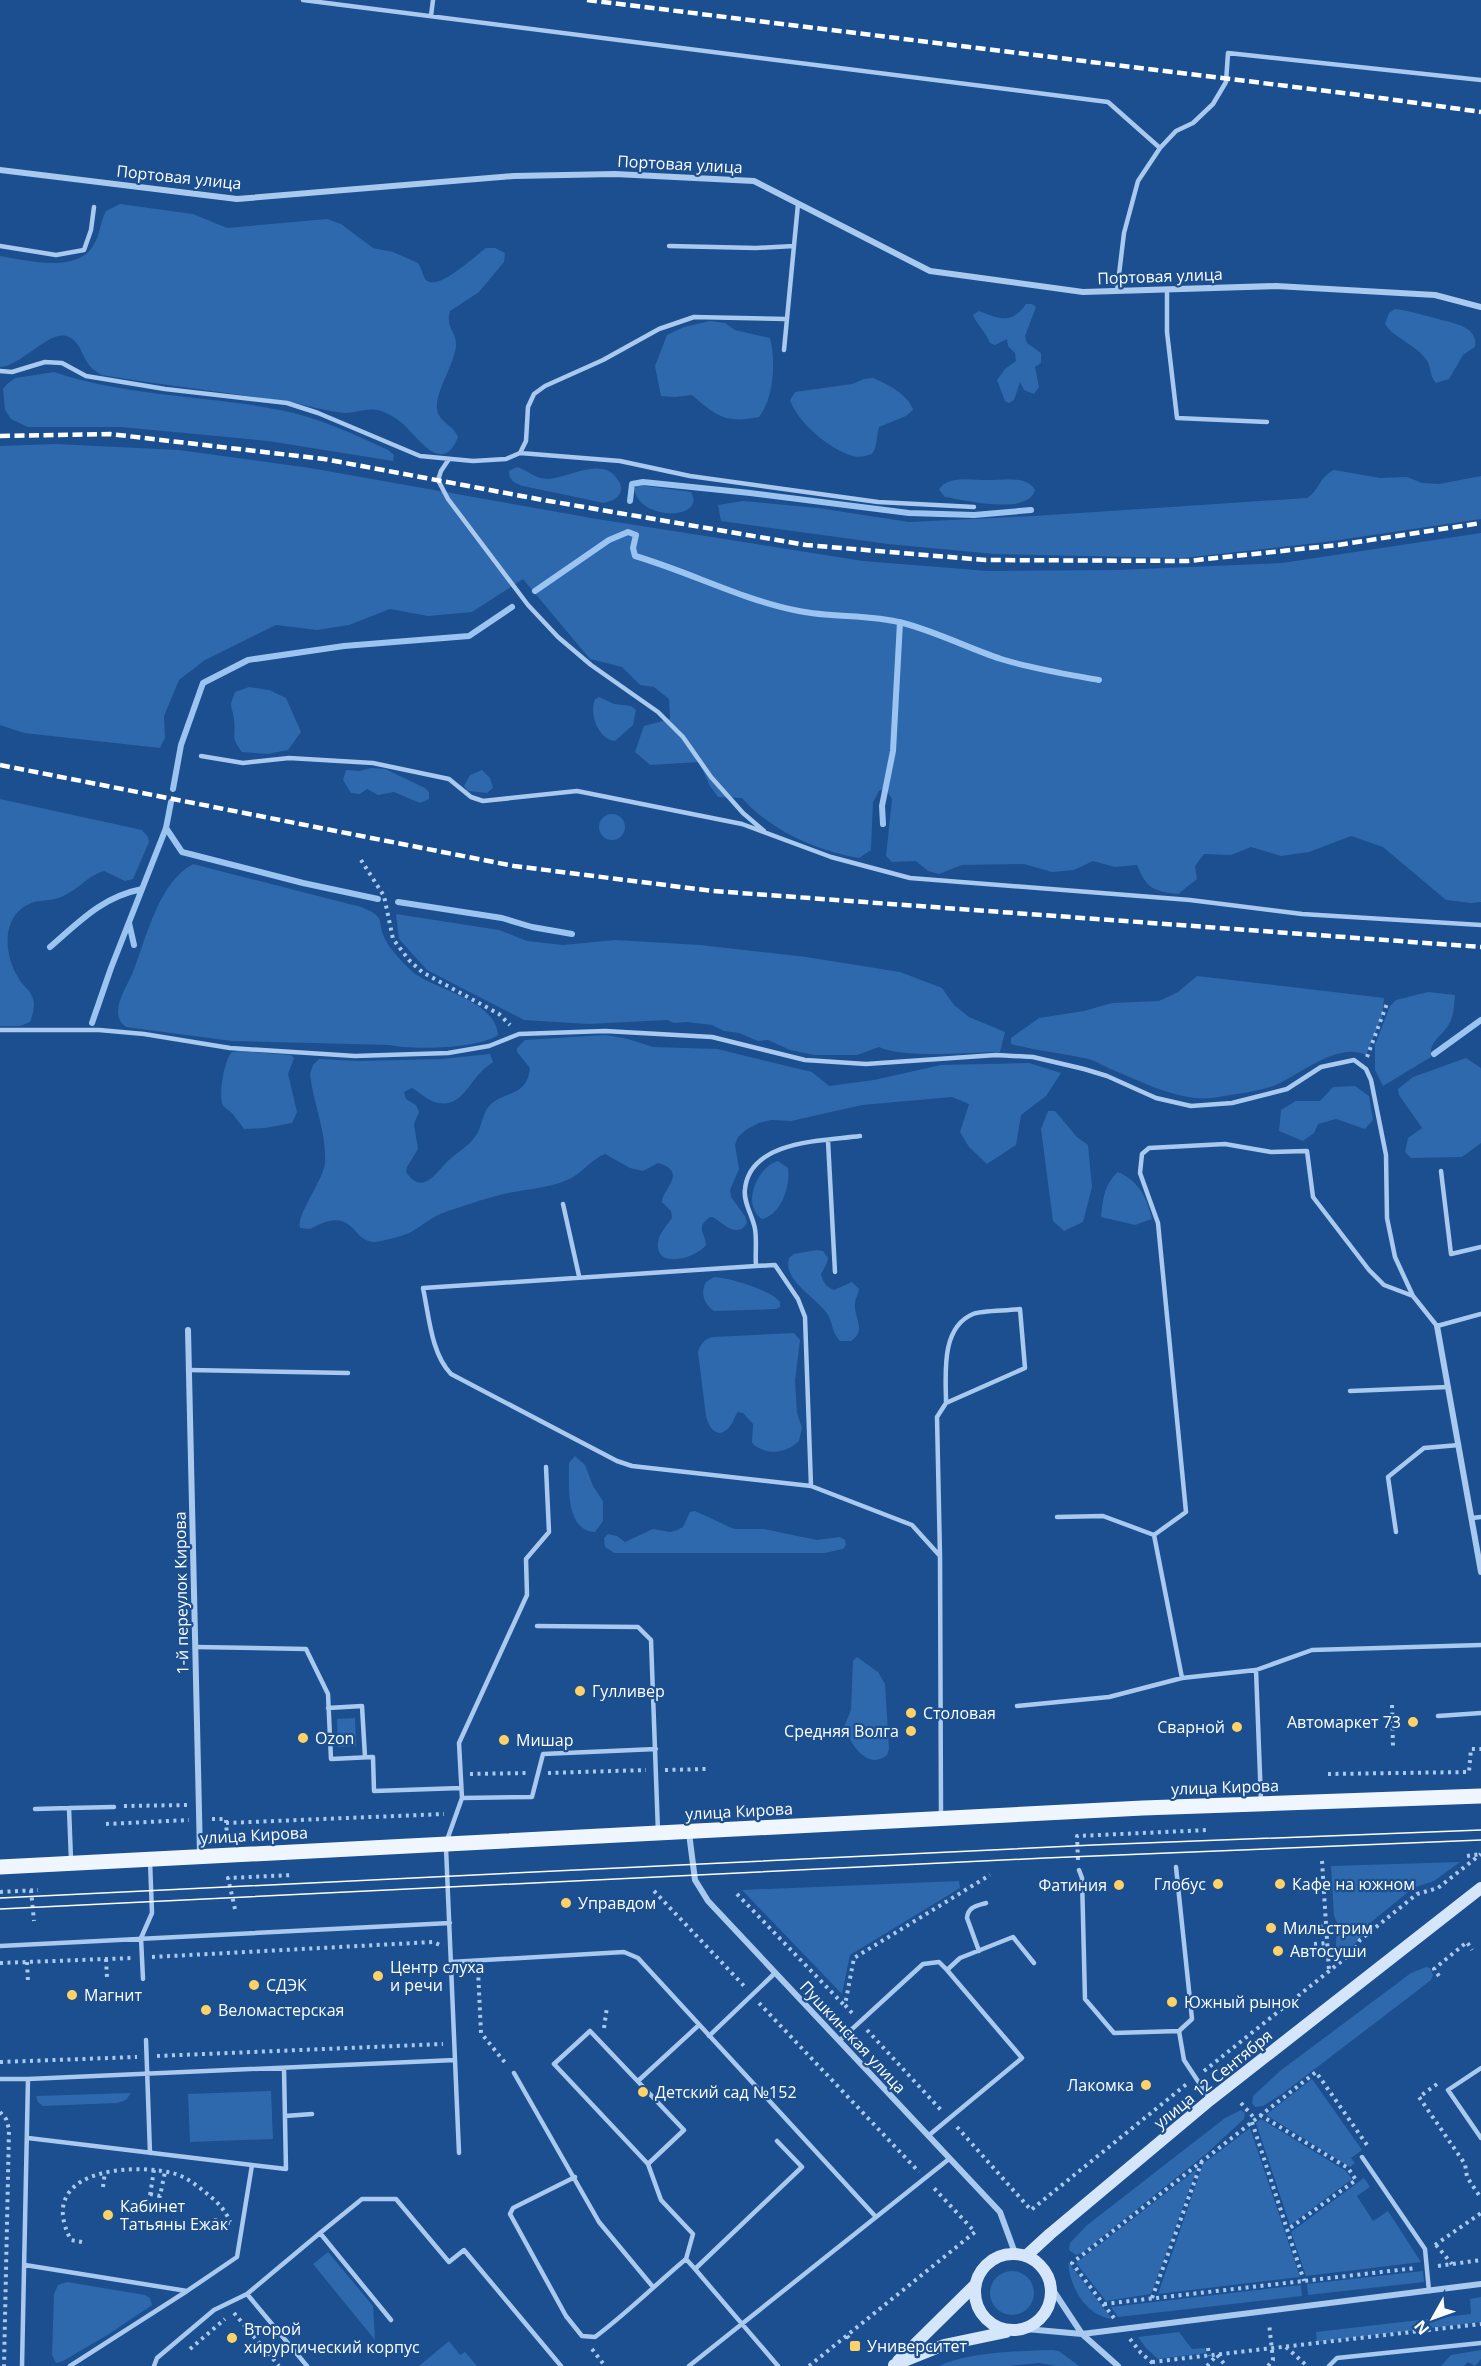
<svg xmlns="http://www.w3.org/2000/svg" width="1481" height="2366" viewBox="0 0 1481 2366" font-family="'Open Sans',sans-serif">
  <style>
    .green { fill: #2e69ad }
    .lines { fill: none; stroke-linecap: round; stroke-linejoin: round }
    .stream { stroke: #9cc4f0; stroke-width: 6 }
    .path { stroke: #a9c9ee; stroke-width: 4; stroke-dasharray: 3 4.5; stroke-linecap: butt }
    .lane { stroke: #a9c9ee; stroke-width: 4.5 }
    .street { stroke: #a9c9ee; stroke-width: 6 }
    .secondary { stroke: #d6e6fa; stroke-width: 12 }
    .primary { stroke: #f0f6ff; stroke-width: 15 }
    .tram { stroke: #fff; stroke-width: 1.5 }
    .rail { stroke: #fff; stroke-width: 4.5; stroke-dasharray: 10 4.5; stroke-linecap: butt }
    .poi-dot { fill: #ffd166; stroke: #1b4f8f; stroke-width: 2 }
    .labels { text-anchor: middle; dominant-baseline: central; stroke-width: 4.5; stroke-linejoin: round; paint-order: stroke }
    .street-label { font-size: 16px; fill: #fff; stroke: #1b4f8f }
    .poi-label { font-size: 16px; fill: #fff; stroke: #1b4f8f; text-anchor: start }
  </style>
  <rect width="100%" height="100%" fill="#1b4f8f"/>
  <path class="green" d="M120,204L193,214L227,228L327,219L341,224L373,248L393,252L418,263C421,267 423,276 426,280C438,292 476,255 486,248H495L505,253L504,262L479,292L450,311C445,328 457,332 456,346C454,365 435,392 437,409C439,423 454,425 458,437C444,473 423,444 408,429C401,421 388,412 377,410C367,408 356,413 345,413C324,411 304,404 282,401C222,392 162,385 101,375C96,371 90,368 87,362C82,354 80,344 71,338C52,325 23,366 0,367V256C26,260 76,274 93,246C100,236 100,222 106,211Z
    M1026,304H1032L1036,307L1025,336L1027,343L1041,353V363L1035,367L1039,387L1034,394L1024,390L1020,382L1014,400L1009,403L1005,401L997,380L1005,369L1016,361L1015,353L1008,346L1007,339L995,345L990,343C986,332 977,325 973,315L979,311C1000,319 1011,325 1026,304Z
    M1395,309C1410,311 1423,315 1438,319C1452,323 1479,326 1475,347L1463,355L1449,379L1436,383C1429,376 1432,366 1425,358C1414,344 1394,338 1385,324L1389,313Z
    M710,321L725,323L735,330L770,338C776,361 774,398 759,417C726,424 716,416 692,395L675,397L661,396L655,366L667,335L684,327Z
    M54,372C128,397 205,395 280,410C317,417 354,434 388,450L394,455L393,461L268,441L121,427H28L11,419L5,410L3,389L7,384L15,378Z
    M873,378C887,384 908,394 913,410L906,416L879,427C876,437 878,445 872,454C866,456 860,458 853,456C829,449 798,423 790,400L795,392L852,384L864,379Z
    M56,444L179,450L310,468L597,519L863,561L988,571L1117,570L1282,563L1481,533V902L1471,903L1446,900L1383,847L1351,836L1309,852L1281,856L1251,847L1231,855L1204,854L1195,866L1197,879L1178,894C1153,891 1147,889 1137,865L1115,867L1093,861L1074,870L1052,872L1024,864L962,865L939,874L928,871L916,861L892,862L886,856L892,799L885,788L879,791L873,802L871,850L859,858C817,851 771,831 742,798L718,797L710,786L699,762L650,765L635,752L644,726L670,719L669,699L654,687L640,685L622,667L590,659L523,579L472,612L428,616L390,609L349,625L317,630L276,625L205,660L179,680L164,716L165,738L160,748L24,733L0,725V446Z
    M517,467C528,470 535,479 547,479C568,479 602,455 618,480C621,484 622,489 620,493C617,500 610,501 604,503L523,486C515,483 509,481 509,471Z
    M1334,470L1380,478L1407,477L1422,483L1439,484L1481,476V519L1325,542L1183,558L994,554L888,544L721,521L718,505L743,501L818,508L909,522L1034,516L1307,498C1319,491 1320,476 1334,470Z
    M987,480C1003,480 1026,475 1035,490C1028,516 965,500 945,497L939,490C946,475 973,480 987,480Z
    M639,485L691,492C707,520 640,522 634,489Z
    M249,687L269,690L286,698L301,732L288,750L268,754L242,752C230,736 236,738 234,720C232,703 228,710 235,692Z
    M599,697L614,704L631,706L636,710L633,725L615,741C598,739 589,714 595,699Z
    M371,768L385,769L425,788L429,792V799L420,803L394,792L378,795L367,789L360,794L351,793L343,780L346,770L360,771Z
    M482,770L490,778L493,788L487,793L468,791L464,786L470,775Z
    M0,799L142,830L148,837L149,842L133,879L125,881L104,871C87,876 77,891 61,897C50,902 39,899 29,904C1,917 4,955 18,977C21,984 29,989 32,996C36,1004 33,1014 30,1022L20,1026H0Z
    M599 827a13 13 0 1 1 26 0a13 13 0 1 1-26 0Z
    M193,864L361,907C389,918 375,921 386,941C390,949 409,970 417,975C441,991 496,1002 498,1035C477,1049 415,1050 389,1045L232,1041L126,1027C107,1014 127,987 133,972C146,939 159,881 193,864Z
    M396,914L499,930L527,941L563,945L615,940L700,945L806,957L900,972L942,988L954,1005L969,1017L1005,1032L1000,1052C968,1052 906,1059 879,1047L857,1055H814L790,1050L768,1040L758,1041L739,1033L724,1031L712,1025L687,1022L674,1023L667,1020L589,1024L524,1020L427,970L399,939Z
    M1197,976L1384,998L1382,1017L1366,1055C1337,1041 1299,1076 1273,1086C1256,1092 1236,1094 1219,1097C1184,1104 1145,1083 1113,1070C1105,1067 1097,1061 1088,1059C1062,1053 1037,1051 1011,1044V1038L1039,1018L1084,1011L1112,1003L1159,1001L1178,992Z
    M1428,992L1455,995C1454,1005 1454,1016 1449,1024C1442,1037 1429,1040 1431,1057L1383,1086L1375,1070V1045L1390,1006L1396,1000Z
    M606,1035L628,1039L653,1047L717,1049L812,1072L829,1086L874,1080L941,1065L1029,1063L1061,1073L1046,1096L1021,1115L1016,1145L987,1164L969,1147L960,1132L969,1104L952,1097L862,1105L791,1121L771,1120L759,1123L747,1129L738,1137L735,1145L739,1169L730,1190L731,1197L745,1216L747,1223C737,1239 724,1224 713,1217H710C695,1228 705,1232 706,1245C695,1260 650,1270 659,1238C661,1231 668,1224 672,1218L671,1211L662,1202C662,1189 689,1172 658,1163L643,1171L630,1168L605,1154C590,1160 582,1174 567,1180C547,1189 522,1189 500,1195C482,1199 465,1206 448,1211C435,1215 427,1222 416,1229C406,1236 393,1238 381,1241C350,1249 359,1201 310,1229L300,1228C296,1215 323,1181 325,1163C327,1133 313,1103 310,1074L313,1065L319,1059L358,1061L442,1059L490,1054L493,1062C489,1066 485,1067 482,1071C468,1084 459,1112 432,1101C425,1098 419,1092 412,1088L404,1092L406,1099L416,1105L419,1112L414,1124L418,1149L407,1167L406,1172C423,1197 436,1172 449,1160C459,1151 471,1145 478,1132C482,1124 483,1113 489,1106C504,1090 527,1098 530,1068L517,1052V1048L525,1040Z
    M239,1051L291,1055L294,1058L288,1074L297,1112L292,1123L265,1128L244,1129L232,1113L223,1106C218,1096 224,1060 232,1052Z
    M1466,1058L1481,1068V1143L1462,1157L1411,1158L1405,1152L1408,1138L1422,1128L1399,1095L1398,1089L1413,1077Z
    M1355,1086L1369,1096L1373,1120L1365,1129L1336,1119L1318,1124L1314,1133L1303,1141L1279,1131L1281,1110L1296,1101H1320L1333,1087Z
    M1048,1111H1055L1077,1137L1088,1145L1092,1187L1083,1222L1064,1231L1053,1221L1041,1129Z
    M778,1161L788,1168C791,1185 781,1215 762,1219C741,1205 757,1167 778,1161Z
    M1118,1172C1139,1181 1147,1198 1152,1219L1135,1225L1101,1217C1103,1200 1104,1184 1118,1172Z
    M817,1250L823,1251L828,1258L827,1263L821,1274C823,1282 826,1287 834,1290L852,1282L859,1289C858,1295 855,1299 855,1304C854,1319 867,1330 851,1341H840C832,1333 833,1324 828,1315C819,1299 782,1281 789,1258L794,1254Z
    M714,1277C730,1278 771,1290 780,1302V1307L776,1309L714,1311C704,1304 700,1293 706,1282Z
    M794,1333L800,1340L795,1381L797,1413L802,1428L799,1441C785,1454 766,1456 752,1443L753,1424L743,1413L738,1412C734,1417 734,1421 730,1426C719,1441 709,1429 706,1416L698,1352C701,1343 704,1339 713,1337Z
    M575,1456L585,1465L593,1486L603,1501V1521L595,1532C565,1531 569,1484 569,1463Z
    M695,1511L734,1529H764L817,1540L840,1537L845,1540L846,1545L843,1549L825,1553H614L605,1547L604,1538L608,1534L617,1536L625,1542L653,1529L670,1532L677,1530L683,1527L690,1512Z
    M857,1657L878,1672L885,1684L889,1749L887,1755C867,1771 851,1744 844,1727L851,1710L853,1661Z
    M355,1718L356,1746L338,1747L337,1719Z
    M1460,1862L1434,1881L1413,1888L1370,1923L1373,1927C1359,1938 1349,1951 1335,1963L1337,1922L1334,1916L1331,1866Z
    M959,1881L960,1888L850,1955L842,1994L742,1890Z
    M1426,1967L1430,1968L1433,1975L1431,1980L1413,1994L1282,2094L1263,2106L1255,2107L1252,2103L1253,2096L1280,2071L1411,1973Z
    M1312,2079L1362,2150L1351,2158L1355,2163L1350,2167L1266,2115Z
    M271,2091L273,2139L190,2142L188,2094Z
    M131,2093L126,2100L117,2103L43,2106L38,2102L36,2096Z
    M1241,2110L1245,2113L1244,2119L1207,2153L1082,2253L1076,2255L1069,2250L1070,2243L1086,2226L1225,2118Z
    M1261,2119L1346,2171L1352,2179L1290,2225L1256,2123Z
    M1250,2128L1300,2277L1158,2294L1203,2164Z
    M1197,2169L1151,2294L1106,2301L1076,2263Z
    M1364,2178L1370,2187L1357,2196L1373,2221L1388,2211L1421,2262L1306,2276L1291,2232Z
    M328,2252L373,2306L375,2340L313,2264Z
    M1068,2262L1112,2319C1085,2315 1070,2287 1068,2262Z
    M1423,2271L1424,2282L1308,2295L1307,2284Z
    M990 2293a22 22 0 1 1 44 0a22 22 0 1 1-44 0Z
    M67,2282L145,2295L150,2298L152,2305L109,2334L63,2361L56,2363L52,2355L54,2294L58,2285Z
    M1301,2285L1302,2296L1118,2317L1111,2307Z
    M1481,2297V2322L1317,2342L1316,2332L1471,2314L1470,2299Z
    M1179,2332L1192,2349L1205,2348L1206,2353L1158,2359L1146,2348L1138,2337Z
    M449,2341L460,2355L465,2352L477,2366H419Z
    M1052,2350L1059,2351L1079,2366H1056L1039,2363L1009,2366H939C968,2352 1019,2351 1052,2350Z
    M1481,2350V2359L1475,2366L1468,2362L1464,2366H1441L1451,2355Z"/>
  <g class="lines">
    <path class="stream" d="M630,501L632,484L643,482L750,493L909,513L974,515L1031,510
      M535,591L609,540L628,532L636,535L633,548L635,556C690,572 742,600 799,611C833,618 869,614 903,623C937,632 968,648 1001,659C1033,669 1066,674 1099,680
      M173,789L181,745L203,683L248,660L344,646L469,636L512,607
      M883,824L882,806L893,751L900,622
      M166,828L182,852L303,883L378,899
      M398,902L502,918L532,927L572,934
      M129,923L134,945
      M50,947C80,921 102,897 142,889
      M92,1023L111,968L166,828L171,802
      M1434,1054L1481,1020"/>
    <path class="path" d="M361,860L384,896L393,939L409,960L422,972L499,1014L510,1025
      M1367,1057L1388,1001
      M1392,1705L1393,1747
      M665,1770L706,1769
      M548,1773L646,1770
      M470,1774L529,1773
      M1328,1774L1469,1772L1471,1749H1481
      M124,1806L188,1805
      M212,1819H226L227,1839
      M226,1823L444,1814
      M106,1824L189,1820
      M1467,1856L1481,1854
      M1078,1860L1077,1836L1208,1830
      M1322,1861L1329,1971
      M31,1890L34,1921
      M654,1891L746,1988
      M0,1892L38,1890
      M737,1894L844,2005
      M235,1909L228,1878L293,1875
      M1312,1927L1326,1926
      M1314,1944L1327,1943
      M152,1957L433,1942L440,1945
      M106,1959L107,1978
      M27,1962L28,1982
      M0,1963L133,1958
      M478,1970L481,2033L507,2065
      M1439,1976L1434,1969L1467,1942L1472,1950
      M759,2003L919,2172
      M852,2013L845,2005L854,1958L990,1875
      M604,2028L607,2007
      M867,2030L941,2110
      M157,2056L443,2044
      M0,2062L137,2057
      M1204,2071L1353,1952L1360,1940L1417,1894L1438,1888L1481,1854
      M1437,2084L1419,2097L1465,2164L1467,2177L1481,2198
      M1241,2103L1255,2119
      M0,2112L6,2119L9,2129L4,2366
      M1260,2115L1348,2168L1356,2180L1287,2230
      M1252,2122L1304,2281
      M957,2127L1031,2210L1188,2083
      M103,2187L105,2172
      M150,2194L160,2196L165,2172
      M150,2195L154,2170
      M214,2220L230,2223
      M82,2242L71,2240C35,2172 126,2162 172,2173C186,2176 199,2187 211,2197C219,2204 226,2211 230,2222
      M1435,2245L1481,2213
      M1436,2245L1452,2264
      M1438,2266L1481,2260
      M1152,2298L1202,2161
      M1104,2304L1416,2268
      M234,2313L279,2366
      M1114,2318L1072,2263L1316,2072L1367,2145
      M847,2336L855,2346
      M1130,2339L1141,2353L1156,2366
      M1286,2347L1307,2366
      M1208,2348L1209,2356
      M190,2349L225,2319
      M592,2349L605,2366
      M1152,2362L1481,2324
      M809,2366L975,2232L932,2186
      M1207,2366L1217,2355L1226,2366
      M1268,2366L1273,2360L1269,2323"/>
    <path class="lane" d="M303,0L1108,102L1160,148
      M431,16L433,0
      M0,246L56,255L84,250L91,230L94,207
      M669,246L756,248L794,246
      M1167,289V332L1177,418L1267,422
      M1117,291L1124,233L1138,181L1160,148L1176,131L1193,123L1213,104L1226,82L1228,53L1481,80
      M784,350L798,204
      M0,371L12,372L45,362L62,363L86,376L165,389L287,403L318,413L420,456L473,461L506,459L520,453L526,441L528,407L534,394L545,386L603,360L659,329L694,317L787,319
      M520,453L620,461L690,476L878,502L974,507
      M449,459L441,471L438,480L448,499L528,605L558,637L591,665L658,712L683,737L711,777L743,813L764,831
      M201,756L243,763L289,758L373,763L449,779L471,797L483,801L577,791L742,824L831,857L910,878L1190,900L1302,914L1481,925
      M0,1030H99L144,1034L230,1048L355,1056L448,1053L489,1046L519,1034L605,1031L712,1037L805,1060L866,1064L996,1055L1033,1057L1084,1069L1107,1076L1156,1098L1191,1106L1232,1103L1287,1089L1321,1067L1354,1060L1366,1069L1371,1080L1386,1155L1387,1218L1395,1257L1413,1296
      M860,1136C823,1141 750,1140 745,1189C743,1203 753,1216 755,1229C757,1241 755,1254 756,1266L423,1288C429,1316 431,1353 451,1374L617,1461L632,1466L811,1486L912,1525L940,1556L941,1815
      M828,1141L835,1272
      M1441,1171L1451,1254L1481,1247
      M563,1204L579,1276
      M756,1266L775,1265L798,1299L805,1317L811,1486
      M189,1370L348,1373
      M1350,1391L1448,1387
      M1057,1517L1103,1516L1154,1535
      M1472,1518L1481,1517
      M1396,1532L1388,1477L1424,1448L1459,1445
      M940,1556L937,1417L946,1403L1025,1368L1020,1309C1007,1311 983,1310 973,1314C940,1328 946,1375 946,1403
      M537,1626L638,1627L651,1640L658,1832
      M195,1647L306,1649L328,1694L331,1759L373,1757L374,1791L461,1788
      M1256,1670L1261,1801
      M1182,1678L1154,1535L1186,1512L1158,1223L1140,1173L1142,1154L1149,1148L1225,1144L1271,1152L1307,1151L1313,1197L1369,1270L1384,1285L1413,1296L1437,1326L1481,1314
      M1017,1706L1109,1697L1182,1678L1256,1670L1312,1650L1481,1645
      M328,1708L362,1706L365,1757
      M1438,1716L1481,1713
      M462,1798L532,1797L543,1754L656,1749
      M35,1809L69,1808
      M447,1840L462,1798L459,1743L527,1595L526,1559L549,1532L546,1467
      M71,1860L69,1808L114,1807
      M1176,1867L1192,2019L1179,2031L1184,2060L1209,2098
      M1079,1870L1082,1878L1085,1999L1114,2033L1179,2031
      M0,1946L450,1923
      M979,1951L967,1918C968,1907 976,1906 986,1903
      M451,1962L624,1952L638,1958L876,2217
      M143,1979L141,1938L152,1913L150,1861
      M709,2036L775,1973
      M146,2040L150,2153
      M839,2041L923,1964L939,1962L947,1970L960,1958L1013,1937L1034,1963
      M455,2060L459,2153
      M1481,2068L1448,2090L1481,2138
      M514,2073L599,2222L653,2287
      M0,2079H28L22,2366
      M28,2079L455,2060L446,1848
      M638,2081L699,2025
      M285,2116L312,2114
      M928,2136L1022,2058L947,1970
      M28,2138L252,2165
      M777,2141L802,2167L695,2269L778,2366
      M1362,2157L1425,2249L1429,2291
      M648,2164L684,2130L590,2031L554,2064L648,2164L661,2200L693,2234L686,2259L695,2269
      M575,2177L513,2208L510,2214L566,2316L582,2336L595,2337C627,2313 655,2285 686,2259
      M320,2233L362,2199H396L449,2262L464,2250L561,2366
      M25,2265L187,2291L237,2257L252,2165L286,2169L284,2069
      M70,2366L187,2291
      M154,2366L157,2358L214,2310L247,2294
      M307,2366L247,2294L320,2233L391,2320
      M689,2366L949,2159
      M1329,2366L1337,2358L1481,2343"/>
    <path class="street" d="M0,170L237,199L514,176L615,174L754,181L930,271L1083,292L1276,286L1435,295L1481,307
      M1437,1326L1481,1572
      M188,1330L200,1855
      M689,1833L695,1880L708,1901L1000,2212L1015,2253
      M1051,2287L1082,2334L1118,2366
      M1026,2329L1082,2334L1481,2284"/>
    <path class="secondary" d="M975 2292a38 38 0 1 1 76 0a38 38 0 1 1-76 0Z
      M1026,2256L1050,2234L1210,2100L1481,1888
      M898,2361L974,2286
      M894,2365L944,2345L1006,2332"/>
    <path class="primary" d="M0,1867L1143,1808L1481,1796"/>
    <path class="tram" d="M0,1898L1093,1845L1481,1830
      M0,1909L1045,1858L1481,1840"/>
    <path class="rail" d="M587,0L1352,94L1481,112
      M0,436L110,434L324,459L543,500L806,545L985,560L1188,561L1338,545L1481,523
      M0,765L514,866L713,891L1481,947"/>
  </g>
  <g class="poi-dot">
    <circle cx="580" cy="1691" r="6"/>
    <circle cx="911" cy="1713" r="6"/>
    <circle cx="1413" cy="1722" r="6"/>
    <circle cx="1237" cy="1727" r="6"/>
    <circle cx="911" cy="1731" r="6"/>
    <circle cx="303" cy="1738" r="6"/>
    <circle cx="504" cy="1740" r="6"/>
    <circle cx="1218" cy="1884" r="6"/>
    <circle cx="1280" cy="1884" r="6"/>
    <circle cx="1119" cy="1885" r="6"/>
    <circle cx="566" cy="1903" r="6"/>
    <circle cx="1271" cy="1928" r="6"/>
    <circle cx="1278" cy="1951" r="6"/>
    <circle cx="378" cy="1976" r="6"/>
    <circle cx="254" cy="1985" r="6"/>
    <circle cx="72" cy="1995" r="6"/>
    <circle cx="1172" cy="2002" r="6"/>
    <circle cx="206" cy="2010" r="6"/>
    <circle cx="1146" cy="2085" r="6"/>
    <circle cx="643" cy="2092" r="6"/>
    <circle cx="108" cy="2215" r="6"/>
    <circle cx="232" cy="2338" r="6"/>
    <rect x="849" y="2340" width="12" height="12" rx="3"/>
  </g>
  <g class="labels">
    <g class="street-label">
      <text transform="translate(680 164) rotate(3)">Портовая улица</text>
      <text transform="translate(179 177) rotate(6)">Портовая улица</text>
      <text transform="translate(1160 276) rotate(-2)">Портовая улица</text>
      <text transform="translate(181 1593) rotate(-91)">1-й переулок Кирова</text>
      <text transform="translate(1225 1787) rotate(-2)">улица Кирова</text>
      <text transform="translate(739 1811) rotate(-3)">улица Кирова</text>
      <text transform="translate(254 1835) rotate(-3)">улица Кирова</text>
      <text transform="translate(853 2037) rotate(47)">Пушкинская улица</text>
      <text transform="translate(1213 2079) rotate(-39)">улица 12 Сентября</text>
    </g>
    <g class="poi-label">
      <text x="592" y="1691">Гулливер</text>
      <text x="923" y="1713">Столовая</text>
      <text x="1401" y="1722" text-anchor="end">Автомаркет 73</text>
      <text x="1225" y="1727" text-anchor="end">Сварной</text>
      <text x="899" y="1731" text-anchor="end">Средняя Волга</text>
      <text x="315" y="1738">Ozon</text>
      <text x="516" y="1740">Мишар</text>
      <text x="1206" y="1884" text-anchor="end">Глобус</text>
      <text x="1292" y="1884">Кафе на южном</text>
      <text x="1107" y="1885" text-anchor="end">Фатиния</text>
      <text x="578" y="1903">Управдом</text>
      <text x="1283" y="1928">Мильстрим</text>
      <text x="1290" y="1951">Автосуши</text>
      <text x="390" y="1967">Центр слуха<tspan x="390" dy="18">и речи</tspan></text>
      <text x="266" y="1985">СДЭК</text>
      <text x="84" y="1995">Магнит</text>
      <text x="1184" y="2002">Южный рынок</text>
      <text x="218" y="2010">Веломастерская</text>
      <text x="1134" y="2085" text-anchor="end">Лакомка</text>
      <text x="655" y="2092">Детский сад №152</text>
      <text x="120" y="2206">Кабинет<tspan x="120" dy="18">Татьяны Ежак</tspan></text>
      <text x="244" y="2329">Второй<tspan x="244" dy="18">хирургический корпус</tspan></text>
      <text x="867" y="2346">Университет</text>
    </g>
  </g>
  <g transform="translate(1433 2318) rotate(230)" stroke="#1b4f8f" stroke-width="4.5" paint-order="stroke">
  <path d="M0-4.5L10 22L0 15L-10 22Z" fill="#ffffff"/>
  <text y="-9" font-size="16" font-weight="bold" text-anchor="middle" fill="#ffffff">N</text>
  </g>
</svg>
